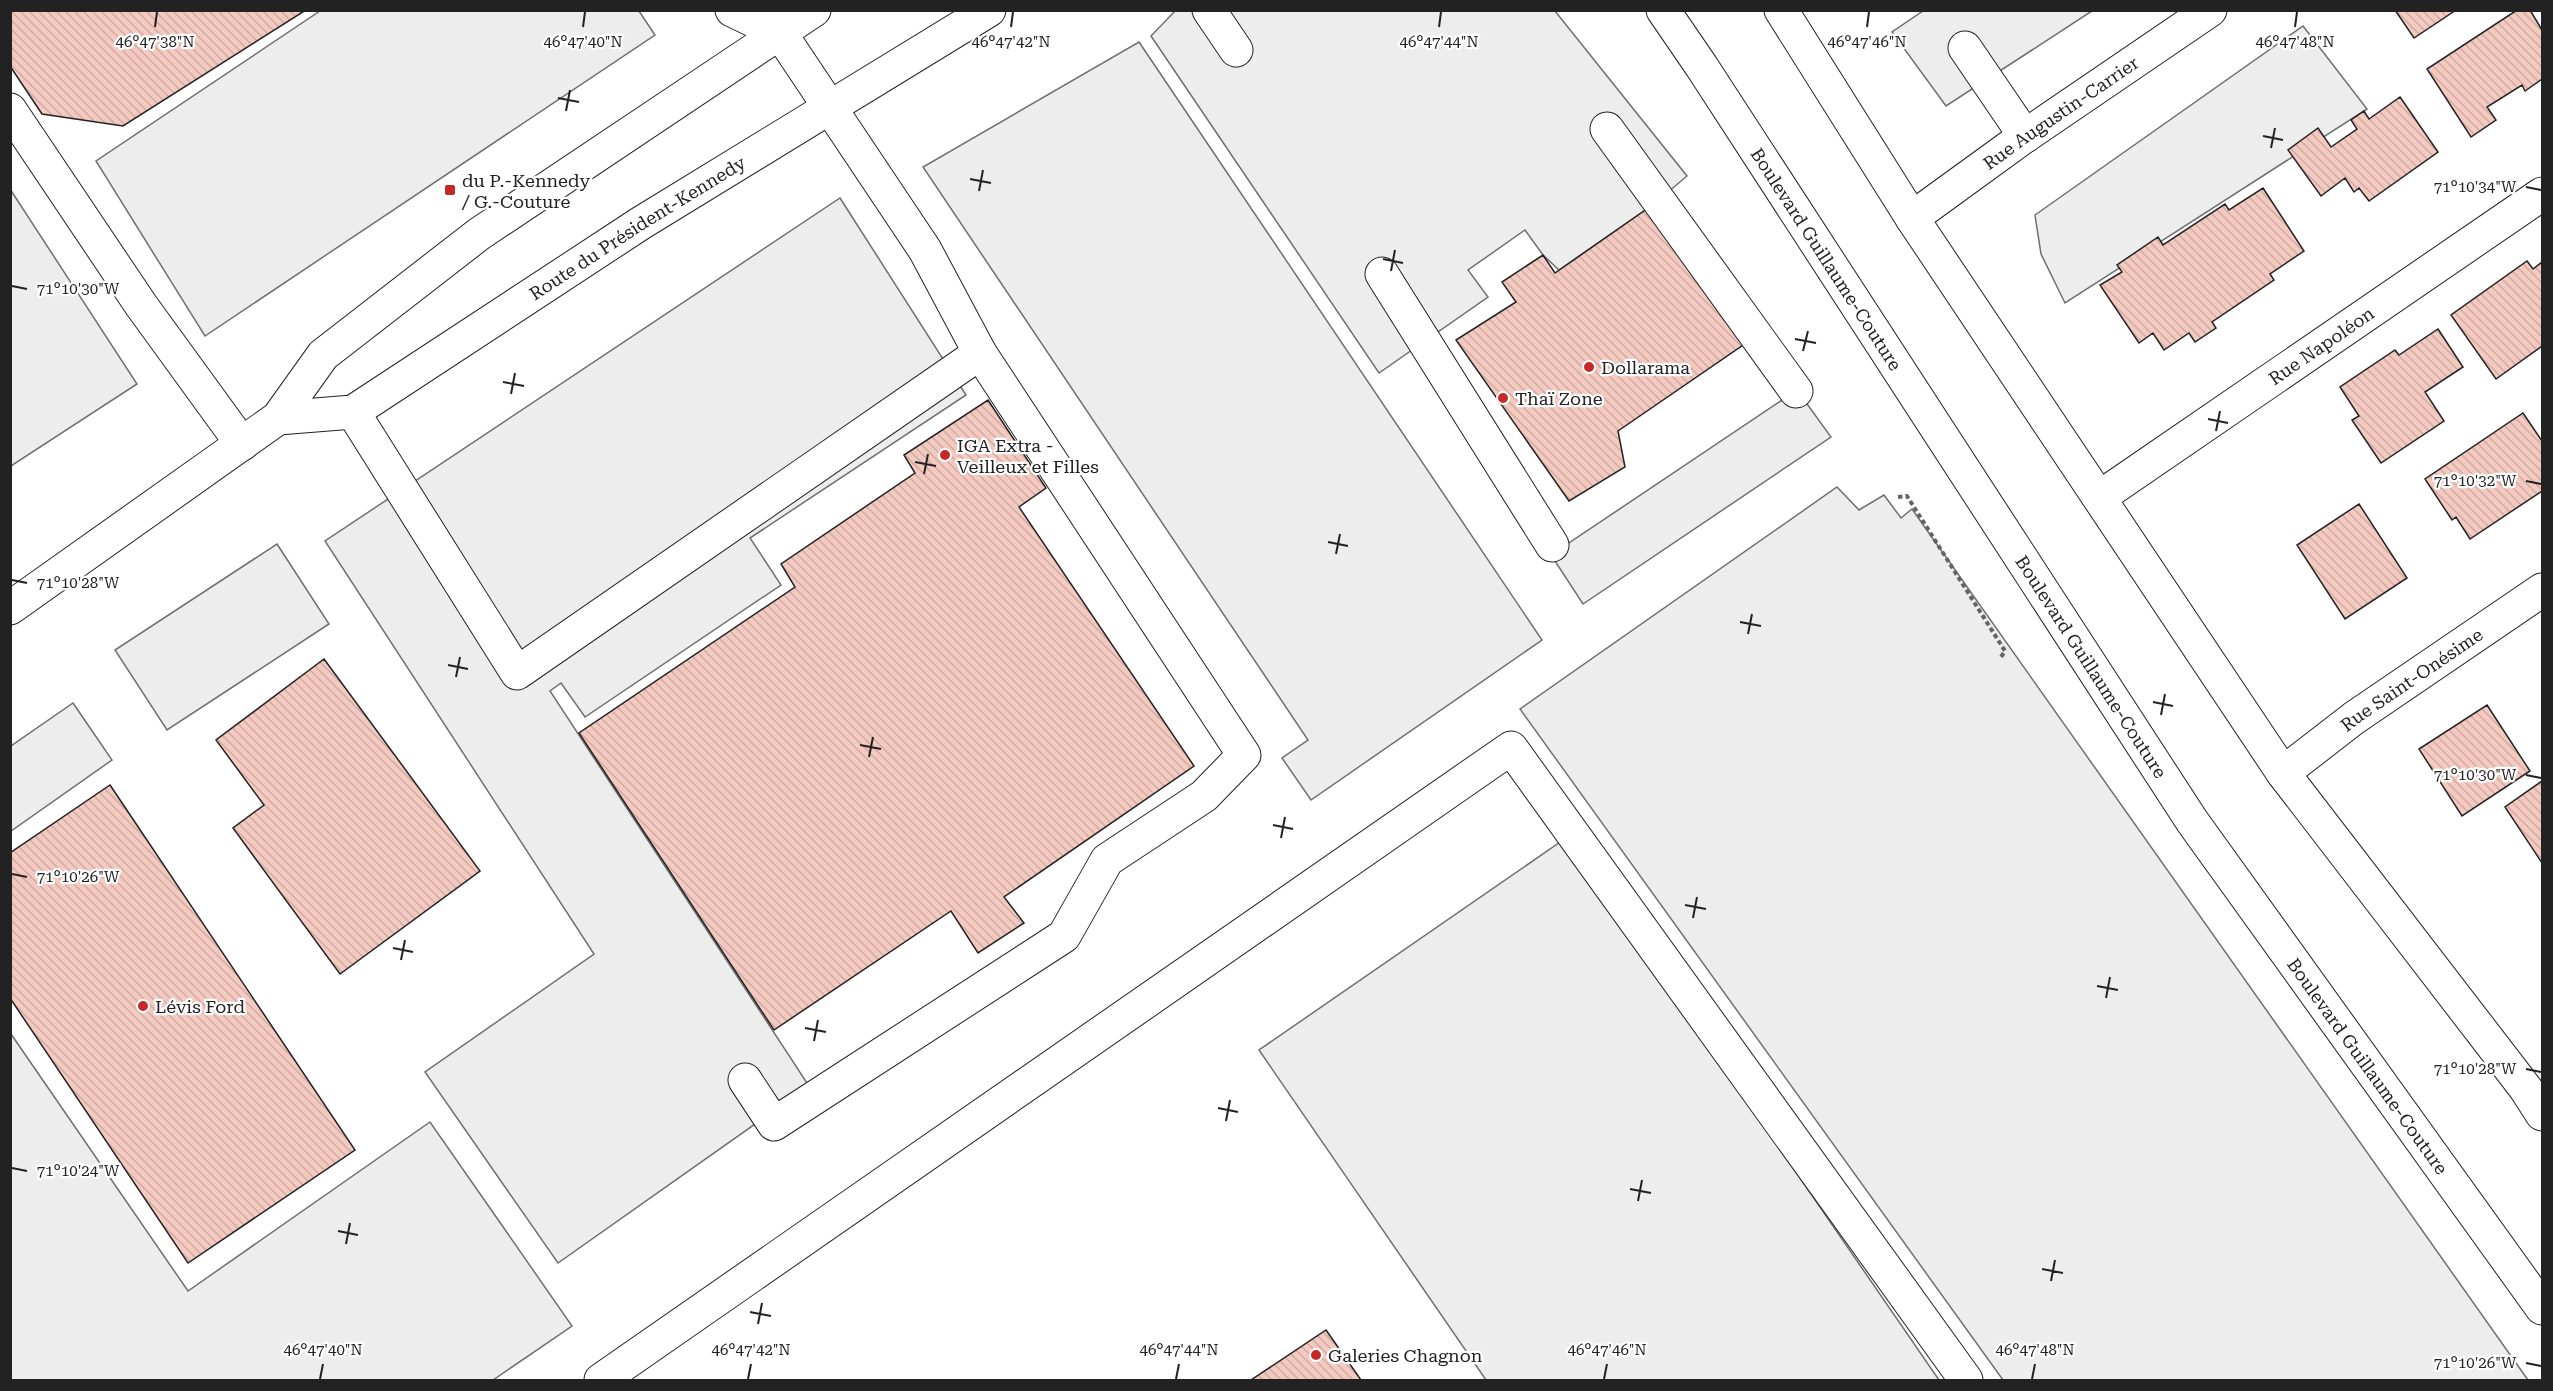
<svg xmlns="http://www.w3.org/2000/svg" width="2553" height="1391" viewBox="0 0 2553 1391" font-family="'Roboto Serif',serif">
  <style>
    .parking { fill: #ededed; stroke: #6f6f6f; stroke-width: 1.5 }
    .building { fill: url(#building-back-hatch); stroke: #222; stroke-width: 1.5 }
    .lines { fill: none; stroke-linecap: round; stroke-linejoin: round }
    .minor-casing { stroke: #222; stroke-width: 35 }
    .major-casing { stroke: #222; stroke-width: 35 }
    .path { stroke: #646464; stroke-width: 4; stroke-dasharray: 4.5 3; stroke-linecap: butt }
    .minor { stroke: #fff; stroke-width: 33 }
    .major { stroke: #fff; stroke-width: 33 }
    .ticks { fill: none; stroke: #222; stroke-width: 2 }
    .poi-dot { fill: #c62828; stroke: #fff; stroke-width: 2 }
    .labels { text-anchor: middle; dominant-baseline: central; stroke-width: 4.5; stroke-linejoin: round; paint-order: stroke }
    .street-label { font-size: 18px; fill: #222; stroke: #fff }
    .poi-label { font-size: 18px; fill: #222; stroke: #fff; text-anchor: start }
    .ticks-label { font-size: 15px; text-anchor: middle; fill: #222; stroke: #fff; stroke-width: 4.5; stroke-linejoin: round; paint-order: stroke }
  </style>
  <defs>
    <pattern id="building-back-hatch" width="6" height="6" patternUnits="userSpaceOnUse" patternTransform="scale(1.5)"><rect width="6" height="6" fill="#f3c9c0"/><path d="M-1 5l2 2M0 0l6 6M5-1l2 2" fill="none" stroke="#d0aca5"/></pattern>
  </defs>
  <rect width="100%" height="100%" fill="#fff"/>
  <path class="parking" d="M320,11H639L655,35L205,336L96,161Z
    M1175,11H1555L1687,176L1654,204L1559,270L1543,255L1525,230L1468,270L1488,297L1379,373L1151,36Z
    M1923,11H2092L1946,106L1892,32Z
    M2303,26L2367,109L2065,303L2041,254L2035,215Z
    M1139,42L1542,640L1311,800L1282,758L1308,740L923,167Z
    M10,189L137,384L11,466H10Z
    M840,198L966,395L750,538L781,585L585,717L561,683L550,691L809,1086L558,1263L425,1072L594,954L325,541Z
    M1797,390L1831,437L1583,604L1551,555Z
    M1837,487L1859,510L1884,495L1901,518L1912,509L2528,1380H2003L1520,709Z
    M277,544L329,624L167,730L115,650Z
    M73,703L112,760L11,831V746Z
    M1566,838L1939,1380H1486L1259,1050Z
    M11,1034L188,1291L430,1122L572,1326L493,1380H11Z"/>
  <path class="building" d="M10,10H306L123,126L42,114L10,66Z
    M2395,10H2456L2414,38Z
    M2517,10H2530L2542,30V79L2525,91L2522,85L2487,107L2496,120L2471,137L2427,69Z
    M2400,97L2438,152L2369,201L2359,188L2354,192L2345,178L2321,196L2288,150L2318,128L2331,147L2357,129L2351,120L2364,111L2369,119Z
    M2263,188L2304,251L2270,274L2274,280L2212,322L2216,328L2195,342L2189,333L2164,350L2153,333L2139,343L2100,285L2122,272L2117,265L2158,237L2163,245L2225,204L2229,210Z
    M1654,204L1746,343L1618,431L1625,467L1569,501L1456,340L1516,302L1502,282L1543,255L1555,273Z
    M2527,261L2533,269L2542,262V346L2496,379L2451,315Z
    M2438,329L2463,367L2425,392L2444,421L2381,463L2352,420L2359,416L2340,387L2395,350L2399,355Z
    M988,400L1046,488L1019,507L1194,766L1004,897L1024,923L978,953L951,911L774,1030L579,733L795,587L781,564L915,473L904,455Z
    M2523,413L2542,441V491L2470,539L2456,517L2452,520L2425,479Z
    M2359,504L2407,578L2345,619L2297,545Z
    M324,659L480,871L340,974L233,828L264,805L216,740Z
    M2487,705L2530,771L2462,816L2419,749Z
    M2542,781V863L2505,807Z
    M110,785L355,1150L188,1263L10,998V853Z
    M1326,1330L1361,1380H1251Z"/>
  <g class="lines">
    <g class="minor-casing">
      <g id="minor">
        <path d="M732,10L780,33"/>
        <path d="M1209,10L1236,50"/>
        <path d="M1965,48L2025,136"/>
        <path d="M10,110L141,305L242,444"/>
        <path d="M1607,129L1796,391"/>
        <path id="s1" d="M1912,218L2025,136L2210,10"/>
        <path d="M1382,274L1552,545"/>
        <path d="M353,412L517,673L980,353"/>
        <path id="s2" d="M2100,497L2542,194"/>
        <path id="s3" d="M2283,773L2354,718L2542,590"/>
        <path d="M745,1080L774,1124L1064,936L1107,860L1204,796L1244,755L980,353L925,250L780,33L777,10"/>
        <path d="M601,1380L1511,748L1966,1380"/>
      </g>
    </g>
    <g class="major-casing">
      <g id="major">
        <path id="s4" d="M1663,10L1702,67L2192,821L2542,1308"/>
        <path d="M1781,10L1912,218L2283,773L2526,1089L2542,1114"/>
        <path id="s5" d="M278,418L353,412L641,223L989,10"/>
        <path d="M10,608L278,418L323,355L479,234L814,10"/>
      </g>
    </g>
    <path class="path" d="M1898,497L1907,496L2005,651L2001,657"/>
    <use href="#minor" class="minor"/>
    <use href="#major" class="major"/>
  </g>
  <path class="ticks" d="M155,27L157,12M583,27L585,12M1011,27L1013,12M1439,27L1441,12M1867,27L1869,12M2295,27L2297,12M558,98L579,102M566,111L570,90M2263,136L2283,140M2271,148L2275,128M970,179L991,183M2526,187L2541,190M979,191L983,170M1383,259L1403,263M1391,271L1395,250M12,286L27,289M1795,339L1816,343M1803,351L1808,331M503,382L524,386M511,394L515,373M2208,419L2228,423M2216,431L2220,411M915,462L936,466M924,474L928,454M2526,481L2541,484M1328,542L1348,546M1336,554L1340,534M12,580L27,583M1740,622L1761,626M1748,634L1752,614M448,665L468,669M456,677L460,657M2153,702L2173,706M2161,715L2165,694M860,745L881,749M869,757L873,737M2526,775L2541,778M1273,825L1293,829M1281,838L1285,817M12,874L27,877M1685,905L1706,909M1693,918L1697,897M393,948L413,952M401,960L405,940M2097,986L2118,990M2106,998L2110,977M805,1028L826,1032M814,1041L818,1020M2526,1069L2541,1072M1218,1108L1238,1112M1226,1121L1230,1100M12,1168L27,1171M1630,1189L1651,1193M1638,1201L1642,1180M338,1231L358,1235M346,1244L350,1223M2042,1269L2063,1273M2051,1281L2055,1260M750,1312L771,1316M758,1324L762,1303M2526,1363L2541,1366M320,1379L323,1364M748,1379L751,1364M1176,1379L1179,1364M1604,1379L1607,1364M2032,1379L2035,1364"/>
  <g class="poi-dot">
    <rect x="444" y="184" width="12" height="12" rx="3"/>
    <circle cx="1589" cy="367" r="6"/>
    <circle cx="1503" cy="398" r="6"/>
    <circle cx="945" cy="455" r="6"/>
    <circle cx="143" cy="1006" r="6"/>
    <circle cx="1316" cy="1355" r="6"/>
  </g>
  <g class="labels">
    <g class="street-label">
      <text stroke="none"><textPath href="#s1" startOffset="182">Rue Augustin-Carrier</textPath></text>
      <text stroke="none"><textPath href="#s5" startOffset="414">Route du Président-Kennedy</textPath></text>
      <text stroke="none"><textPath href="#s4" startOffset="298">Boulevard Guillaume-Couture</textPath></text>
      <text stroke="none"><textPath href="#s2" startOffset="268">Rue Napoléon</textPath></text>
      <text stroke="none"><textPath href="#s4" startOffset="784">Boulevard Guillaume-Couture</textPath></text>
      <text stroke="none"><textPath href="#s3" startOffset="159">Rue Saint-Onésime</textPath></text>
      <text stroke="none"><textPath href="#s4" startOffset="1270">Boulevard Guillaume-Couture</textPath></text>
    </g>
    <g class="poi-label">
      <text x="462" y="180">du P.-Kennedy<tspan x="462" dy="21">/ G.-Couture</tspan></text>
      <text x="1601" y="367">Dollarama</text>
      <text x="1515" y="398">Thaï Zone</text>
      <text x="957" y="445">IGA Extra -<tspan x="957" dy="21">Veilleux et Filles</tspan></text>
      <text x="155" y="1006">Lévis Ford</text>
      <text x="1328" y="1355">Galeries Chagnon</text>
    </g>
  </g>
  <g class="ticks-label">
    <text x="155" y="47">46°47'38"N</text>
    <text x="583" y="47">46°47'40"N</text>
    <text x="1011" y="47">46°47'42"N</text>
    <text x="1439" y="47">46°47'44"N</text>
    <text x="1867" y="47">46°47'46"N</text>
    <text x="2295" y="47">46°47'48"N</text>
    <text x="2475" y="192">71°10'34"W</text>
    <text x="78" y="294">71°10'30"W</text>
    <text x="2475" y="486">71°10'32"W</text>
    <text x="78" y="588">71°10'28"W</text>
    <text x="2475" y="780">71°10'30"W</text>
    <text x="78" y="882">71°10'26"W</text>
    <text x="2475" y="1074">71°10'28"W</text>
    <text x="78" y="1176">71°10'24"W</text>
    <text x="323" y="1355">46°47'40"N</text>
    <text x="751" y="1355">46°47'42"N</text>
    <text x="1179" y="1355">46°47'44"N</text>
    <text x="1607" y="1355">46°47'46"N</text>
    <text x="2035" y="1355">46°47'48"N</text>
    <text x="2475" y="1368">71°10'26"W</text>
  </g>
  <rect width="2553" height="1391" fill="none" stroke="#222222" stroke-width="24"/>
</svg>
